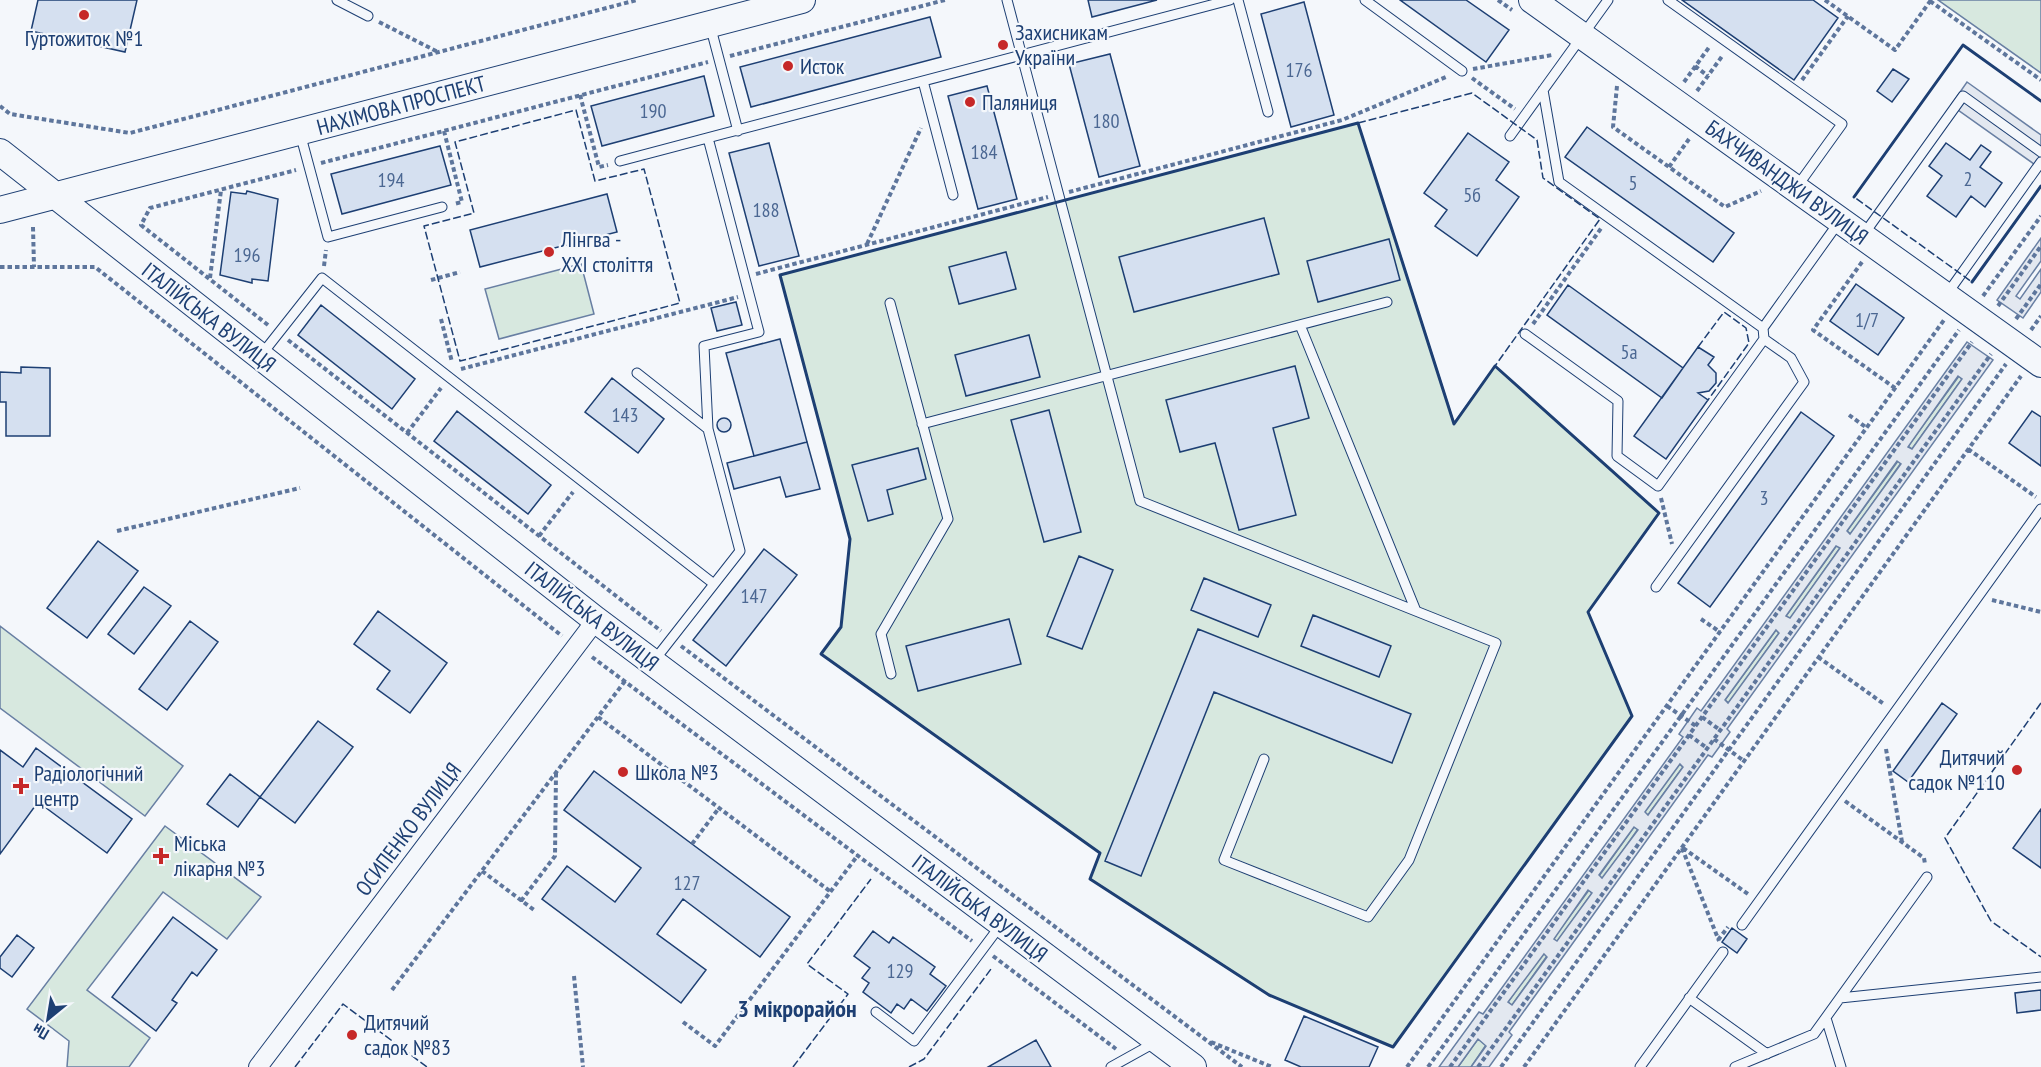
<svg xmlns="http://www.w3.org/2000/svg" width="2041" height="1067" viewBox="0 0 2041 1067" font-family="'PT Sans Narrow',sans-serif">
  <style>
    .green { fill: #d7e8df; stroke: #687fa3; stroke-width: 1.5 }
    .parking { fill: #e3e8f0; stroke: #687fa3; stroke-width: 1.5; fill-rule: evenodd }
    .building { fill: #d5e0f0; stroke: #1d3f73; stroke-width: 1.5 }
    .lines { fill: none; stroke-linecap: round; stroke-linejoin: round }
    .lane-casing { stroke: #1d3f73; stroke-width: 11 }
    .street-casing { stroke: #1d3f73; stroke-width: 20 }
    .secondary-casing { stroke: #1d3f73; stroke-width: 28 }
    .path { stroke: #5e769c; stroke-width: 4; stroke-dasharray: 4.5 3; stroke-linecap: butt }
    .lane { stroke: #f4f7fb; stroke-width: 9 }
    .street { stroke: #f4f7fb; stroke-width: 18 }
    .secondary { stroke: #f4f7fb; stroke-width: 26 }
    .fence { stroke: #1d3f73; stroke-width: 1.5; stroke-dasharray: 8 3; stroke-linecap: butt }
    .wall { stroke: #1d3f73; stroke-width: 3 }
    .poi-dot { fill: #c62828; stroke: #f4f7fb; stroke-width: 2 }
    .labels { text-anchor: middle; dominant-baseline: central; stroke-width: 4.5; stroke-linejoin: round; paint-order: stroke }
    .number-label { font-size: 20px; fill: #4b6792 }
    .poi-label { font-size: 22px; fill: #1d3f73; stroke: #f4f7fb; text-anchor: start }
    .street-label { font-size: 22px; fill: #1d3f73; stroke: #f4f7fb }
    .neighbourhood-label { font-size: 24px; font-weight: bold; fill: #1d3f73; stroke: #f4f7fb }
  </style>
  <rect width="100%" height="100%" fill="#f4f7fb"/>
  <path class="green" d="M1938,0H2041V73Z
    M1358,123L1454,423L1495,366L1659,513L1588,612L1632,716L1393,1047L1269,995L1090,879L1100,853L821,654L841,627L850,539L780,275Z
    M581,264L594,314L499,339L485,289Z
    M1959,376L1962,379L1912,449L1908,446Z
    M1898,461L1901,463L1851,534L1847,531Z
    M1837,545L1840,548L1790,619L1786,616Z
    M0,626L183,766L145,816L0,708Z
    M1776,630L1779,633L1729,703L1725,700Z
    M1679,764L1683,767L1648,815L1644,812Z
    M165,826L261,897L227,939L163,892L87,990L150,1038L129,1067H67L69,1041L27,1009Z
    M1634,827L1638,829L1603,879L1599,876Z
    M1589,890L1592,893L1557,942L1553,939Z
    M1543,953L1547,956L1512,1005L1508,1002Z
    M1478,1039L1486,1045L1471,1067H1458Z"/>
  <path class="parking" d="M1967,82L2041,135V169L1951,105Z
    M2041,238V261L2016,296L2020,299L2041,269V292L2023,318L1997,300Z
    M1967,342L1993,360L1727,729L1730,732L1712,757L1708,755L1509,1032L1512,1035L1489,1067H1471L1486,1046L1478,1039L1458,1067H1439L1479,1012L1483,1014L1683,737L1679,734L1697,708L1701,711ZM1958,376L1962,379L1912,449L1908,447ZM1897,461L1901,464L1850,534L1847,531ZM1836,546L1840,548L1790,618L1786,616ZM1776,630L1779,633L1728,703L1725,700ZM1680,764L1683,767L1648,815L1645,812ZM1634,827L1638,830L1602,878L1599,875ZM1588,890L1592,893L1557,941L1554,939ZM1544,954L1547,957L1512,1005L1508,1002Z"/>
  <path class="building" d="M38,0H137L125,52L31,31Z
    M1088,0H1157L1092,17Z
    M1400,0H1466L1509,30L1486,62Z
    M1682,0H1813L1838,18L1794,80Z
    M1304,2L1334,115L1291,127L1261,14Z
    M930,17L941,57L751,107L740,67Z
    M1110,54L1140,166L1099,177L1069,64Z
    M1893,69L1909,79L1892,102L1877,91Z
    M704,76L714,116L602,146L591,106Z
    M987,86L1017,199L978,209L948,96Z
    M1587,127L1734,233L1713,262L1565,157Z
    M1468,133L1509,162L1496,180L1519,197L1477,256L1435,226L1447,210L1424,193Z
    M769,143L799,256L759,266L729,153Z
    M1946,143L1970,160L1981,145L1991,152L1980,167L2002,183L1985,207L1971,196L1956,217L1927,196L1942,176L1929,166Z
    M440,146L451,185L342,214L331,174Z
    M247,191L278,199L268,281L252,279V283L220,275L231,192L246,194Z
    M607,194L617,232L480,267L470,230Z
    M1264,218L1279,274L1134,312L1119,257Z
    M1389,239L1400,280L1318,302L1307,261Z
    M1006,252L1016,289L959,304L949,267Z
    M1856,284L1904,318L1878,355L1830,321Z
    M1568,285L1683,368L1662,398L1547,315Z
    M736,302L742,325L717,331L711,308Z
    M321,305L415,379L392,409L298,335Z
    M1029,335L1040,377L966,396L955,355Z
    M780,339L807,442L754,456L726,353Z
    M1698,347L1714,357L1708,365L1716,373V383L1709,391L1698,393L1708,400L1666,459L1634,436Z
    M1295,366L1309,418L1273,428L1296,515L1239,530L1215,443L1180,452L1166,400Z
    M21,367L50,368V436H6V402H0V372L21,373Z
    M612,378L664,419L638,453L585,412Z
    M1049,410L1081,532L1044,542L1011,420Z
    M457,411L551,485L528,514L434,441Z
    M2032,411L2041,417V466L2009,443Z
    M1801,412L1834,436L1710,607L1678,583Z
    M717 425a7 7 0 1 1 14 0a7 7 0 1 1-14 0Z
    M807,442L820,489L786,497L780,477L734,489L727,463Z
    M918,448L926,479L887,490L893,514L868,521L852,465Z
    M98,541L138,571L87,638L47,608Z
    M764,549L797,575L726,666L693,640Z
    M1079,556L1113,570L1082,649L1047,636Z
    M1204,578L1271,605L1258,637L1191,610Z
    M144,587L171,606L134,654L108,634Z
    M378,611L447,663L410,713L377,689L390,671L354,644Z
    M1313,615L1391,646L1379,677L1301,646Z
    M1009,619L1021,664L918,691L906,646Z
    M190,621L218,642L167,710L139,689Z
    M1198,629L1411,714L1392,763L1214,692L1141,876L1105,861Z
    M1942,703L1957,714L1908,782L1893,771Z
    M318,721L353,747L295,823L260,797Z
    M36,748L132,819L107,853L38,802L0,854V750L23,767Z
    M594,771L790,917L760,957L683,899L657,934L706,970L681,1003L542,899L567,866L615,902L641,868L564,810Z
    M230,774L260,797L238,827L207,804Z
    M2041,809V868L2013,848Z
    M173,917L217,950L197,976L192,972L172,1000L177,1003L156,1031L112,997Z
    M1732,928L1747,939L1737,953L1722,942Z
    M873,931L889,943L893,937L935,967L930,974L946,986L927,1011L911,999L904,1009L897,1004L891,1013L863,992L869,983L862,978L870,968L854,956Z
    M17,935L34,948L12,977L0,968V957Z
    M2041,990V1010L2017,1013L2015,993Z
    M1304,1016L1378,1047L1369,1067H1301L1285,1060Z
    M1036,1040L1051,1067H988Z"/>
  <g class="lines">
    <g class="lane-casing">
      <path id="lane" d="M337,0L368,16
        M1007,0L1140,501L1496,643L1409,860L1368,917L1224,860L1264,759
        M1238,0L1268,112
        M1365,0L1462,71
        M1668,0L1842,124L1796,188
        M710,25L738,131
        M923,81L953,195
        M1543,90L1559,182L1763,328
        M300,133L328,237L442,207
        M1510,136L1608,0
        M620,161L1230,0
        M1864,234L1963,96L2041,152
        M1947,294L2041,162
        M890,303L948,519L881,634L891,674
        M1300,325L1416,611
        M1525,334L1618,401L1617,456L1658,486L1764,339
        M262,354L322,278L714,584
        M637,373L708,429
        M922,424L1387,302
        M1656,587L1804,382L1791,358L1764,339L1763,328L1839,222
        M653,662L740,551L708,429L704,346L759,332L708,138
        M1742,925L2041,509
        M1689,998L1767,1054
        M1840,998L2041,977
        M876,1012L914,1041L1000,926
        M1826,1018L1841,1067
        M1111,1067L1156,1042
        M1640,1067L1723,952
        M1735,1067L1814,1034L1927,877"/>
    </g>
    <g class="street-casing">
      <path id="street" d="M258,1067L596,620"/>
    </g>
    <g class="secondary-casing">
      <path id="secondary" d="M1532,0L2041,364
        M0,152L596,620L1193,1067
        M0,210L802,0"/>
    </g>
    <path class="path" d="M1498,0L1512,10
      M1825,0L1895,50L1931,0
      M1930,1L2041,80
      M379,22L438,52
      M730,56L945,0
      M1695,66L1708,76
      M1473,69L1552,55
      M1472,78L1515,109
      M1802,80L1848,16
      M1684,82L1710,46
      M1617,86L1613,127L1725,207L1761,191
      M1697,91L1723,55
      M580,95L599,167L608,165
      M0,106L10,114L130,133L637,0
      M444,131L462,202L454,204
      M321,163L708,62
      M1669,167L1689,139
      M1069,192L1342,120L1446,77
      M33,227L34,267
      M867,244L921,128
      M1862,262L1813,330L1895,388
      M324,266L326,250
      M0,267H95L562,636
      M756,274L1048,197
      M210,278L221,190
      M431,280L460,272
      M1983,296L2041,216
      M1998,306L2041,246
      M441,319L452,362
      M2016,319L2041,284
      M1533,324L1602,227
      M268,325L141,225L150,208L296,170
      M2031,330L2041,316
      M288,340L661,631
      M461,369L738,297
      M1849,415L1867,428
      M407,433L441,388
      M1968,449L2036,497
      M1661,498L1672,544
      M117,531L300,488
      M539,536L573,492
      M1992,600L2041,612
      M1701,619L1720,632
      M681,646L1242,1067
      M592,657L972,941
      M1818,657L1884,704
      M1667,706L1696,726
      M598,717L831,892
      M1702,717L1720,730
      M1689,735L1707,748
      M1714,739L1744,761
      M1886,749L1902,842
      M1845,801L1924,858L1925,864
      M692,844L719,808
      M1682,848L1719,941
      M1683,848L1748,894
      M482,871L534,910
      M521,901L555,856L556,773
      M1718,940L1728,927
      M993,956L1116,1049
      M574,976L583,1067
      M392,990L625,681
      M683,1022L715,1046L858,855
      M1211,1042L1272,1067
      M1407,1067L1944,320
      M1428,1067L1959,330
      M1450,1067L1972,342
      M1478,1067L1991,354
      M1501,1067L2006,364
      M1524,1067L2021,376"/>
    <use href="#lane" class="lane"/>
    <use href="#street" class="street"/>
    <use href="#secondary" class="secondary"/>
    <path class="fence" d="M2041,101L1963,45L1854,197L1972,282L2041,186
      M576,110L595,181L644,169L680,303L460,361L424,226L474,213L455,142Z
      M1358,123L1472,93L1537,140L1543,178L1600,219L1495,366
      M1698,347L1724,312L1746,328L1749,343L1708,400
      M2041,703L1945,838L1991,921L2041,957
      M295,1067L343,1004L427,1067
      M793,1067L848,994L807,964L871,879
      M909,1067L924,1059L991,969"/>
    <path class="wall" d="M1358,123L1454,424L1495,366L1659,513L1588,612L1632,716L1393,1047L1269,995L1090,879L1100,853L821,654L841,627L850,539L780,275Z
      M1854,197L1963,45L2041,101
      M1972,282L2041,186"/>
  </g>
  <g class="poi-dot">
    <circle cx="84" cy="15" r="6"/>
    <circle cx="1003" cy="45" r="6"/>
    <circle cx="788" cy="66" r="6"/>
    <circle cx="970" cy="102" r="6"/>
    <circle cx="549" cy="252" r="6"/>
    <circle cx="2017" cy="770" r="6"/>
    <circle cx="623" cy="772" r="6"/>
    <path d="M18 777h6v6h6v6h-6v6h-6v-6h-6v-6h6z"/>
    <path d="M158 847h6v6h6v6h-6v6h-6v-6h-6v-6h6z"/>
    <circle cx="352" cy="1035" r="6"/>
  </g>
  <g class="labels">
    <g class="number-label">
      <text x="1299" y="70">176</text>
      <text x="653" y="111">190</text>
      <text x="1106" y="121">180</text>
      <text x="984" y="152">184</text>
      <text x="1968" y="179">2</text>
      <text x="391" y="180">194</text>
      <text x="1633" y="183">5</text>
      <text x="1472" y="195">5б</text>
      <text x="766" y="210">188</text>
      <text x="247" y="255">196</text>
      <text x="1867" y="320">1/7</text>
      <text x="1629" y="352">5а</text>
      <text x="625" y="415">143</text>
      <text x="1764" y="498">3</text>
      <text x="754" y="596">147</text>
      <text x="687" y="883">127</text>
      <text x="900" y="971">129</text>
    </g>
    <g class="poi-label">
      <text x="1015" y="32">Захисникам<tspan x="1015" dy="25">України</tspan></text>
      <text x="84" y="38" text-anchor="middle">Гуртожиток №1</text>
      <text x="800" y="66">Исток</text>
      <text x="982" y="102">Паляниця</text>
      <text x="561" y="239">Лінгва -<tspan x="561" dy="25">XXI століття</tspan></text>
      <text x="2005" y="757" text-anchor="end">Дитячий<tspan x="2005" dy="25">садок №110</tspan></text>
      <text x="635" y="772">Школа №3</text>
      <text x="34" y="773">Радіологічний<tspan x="34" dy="25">центр</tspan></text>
      <text x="174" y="843">Міська<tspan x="174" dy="25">лікарня №3</tspan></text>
      <text x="364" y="1022">Дитячий<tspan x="364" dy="25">садок №83</tspan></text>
    </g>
    <g class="street-label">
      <text transform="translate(401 105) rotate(-15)">НАХІМОВА ПРОСПЕКТ</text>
      <text transform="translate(1787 182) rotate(36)">БАХЧИВАНДЖИ ВУЛИЦЯ</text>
      <text transform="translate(209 317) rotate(38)">ІТАЛІЙСЬКА ВУЛИЦЯ</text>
      <text transform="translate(592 616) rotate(38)">ІТАЛІЙСЬКА ВУЛИЦЯ</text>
      <text transform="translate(408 829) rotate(-53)">ОСИПЕНКО ВУЛИЦЯ</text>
      <text transform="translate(980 908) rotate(37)">ІТАЛІЙСЬКА ВУЛИЦЯ</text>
    </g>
    <g class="neighbourhood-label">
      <text x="797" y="1008">3 мікрорайон</text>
    </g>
  </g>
  <g transform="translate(48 1019) rotate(210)" stroke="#f4f7fb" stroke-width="4.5" paint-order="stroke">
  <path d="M0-4.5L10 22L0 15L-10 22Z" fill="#1d3f73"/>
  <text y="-9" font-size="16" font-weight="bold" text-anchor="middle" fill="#1d3f73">Пн</text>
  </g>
</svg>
